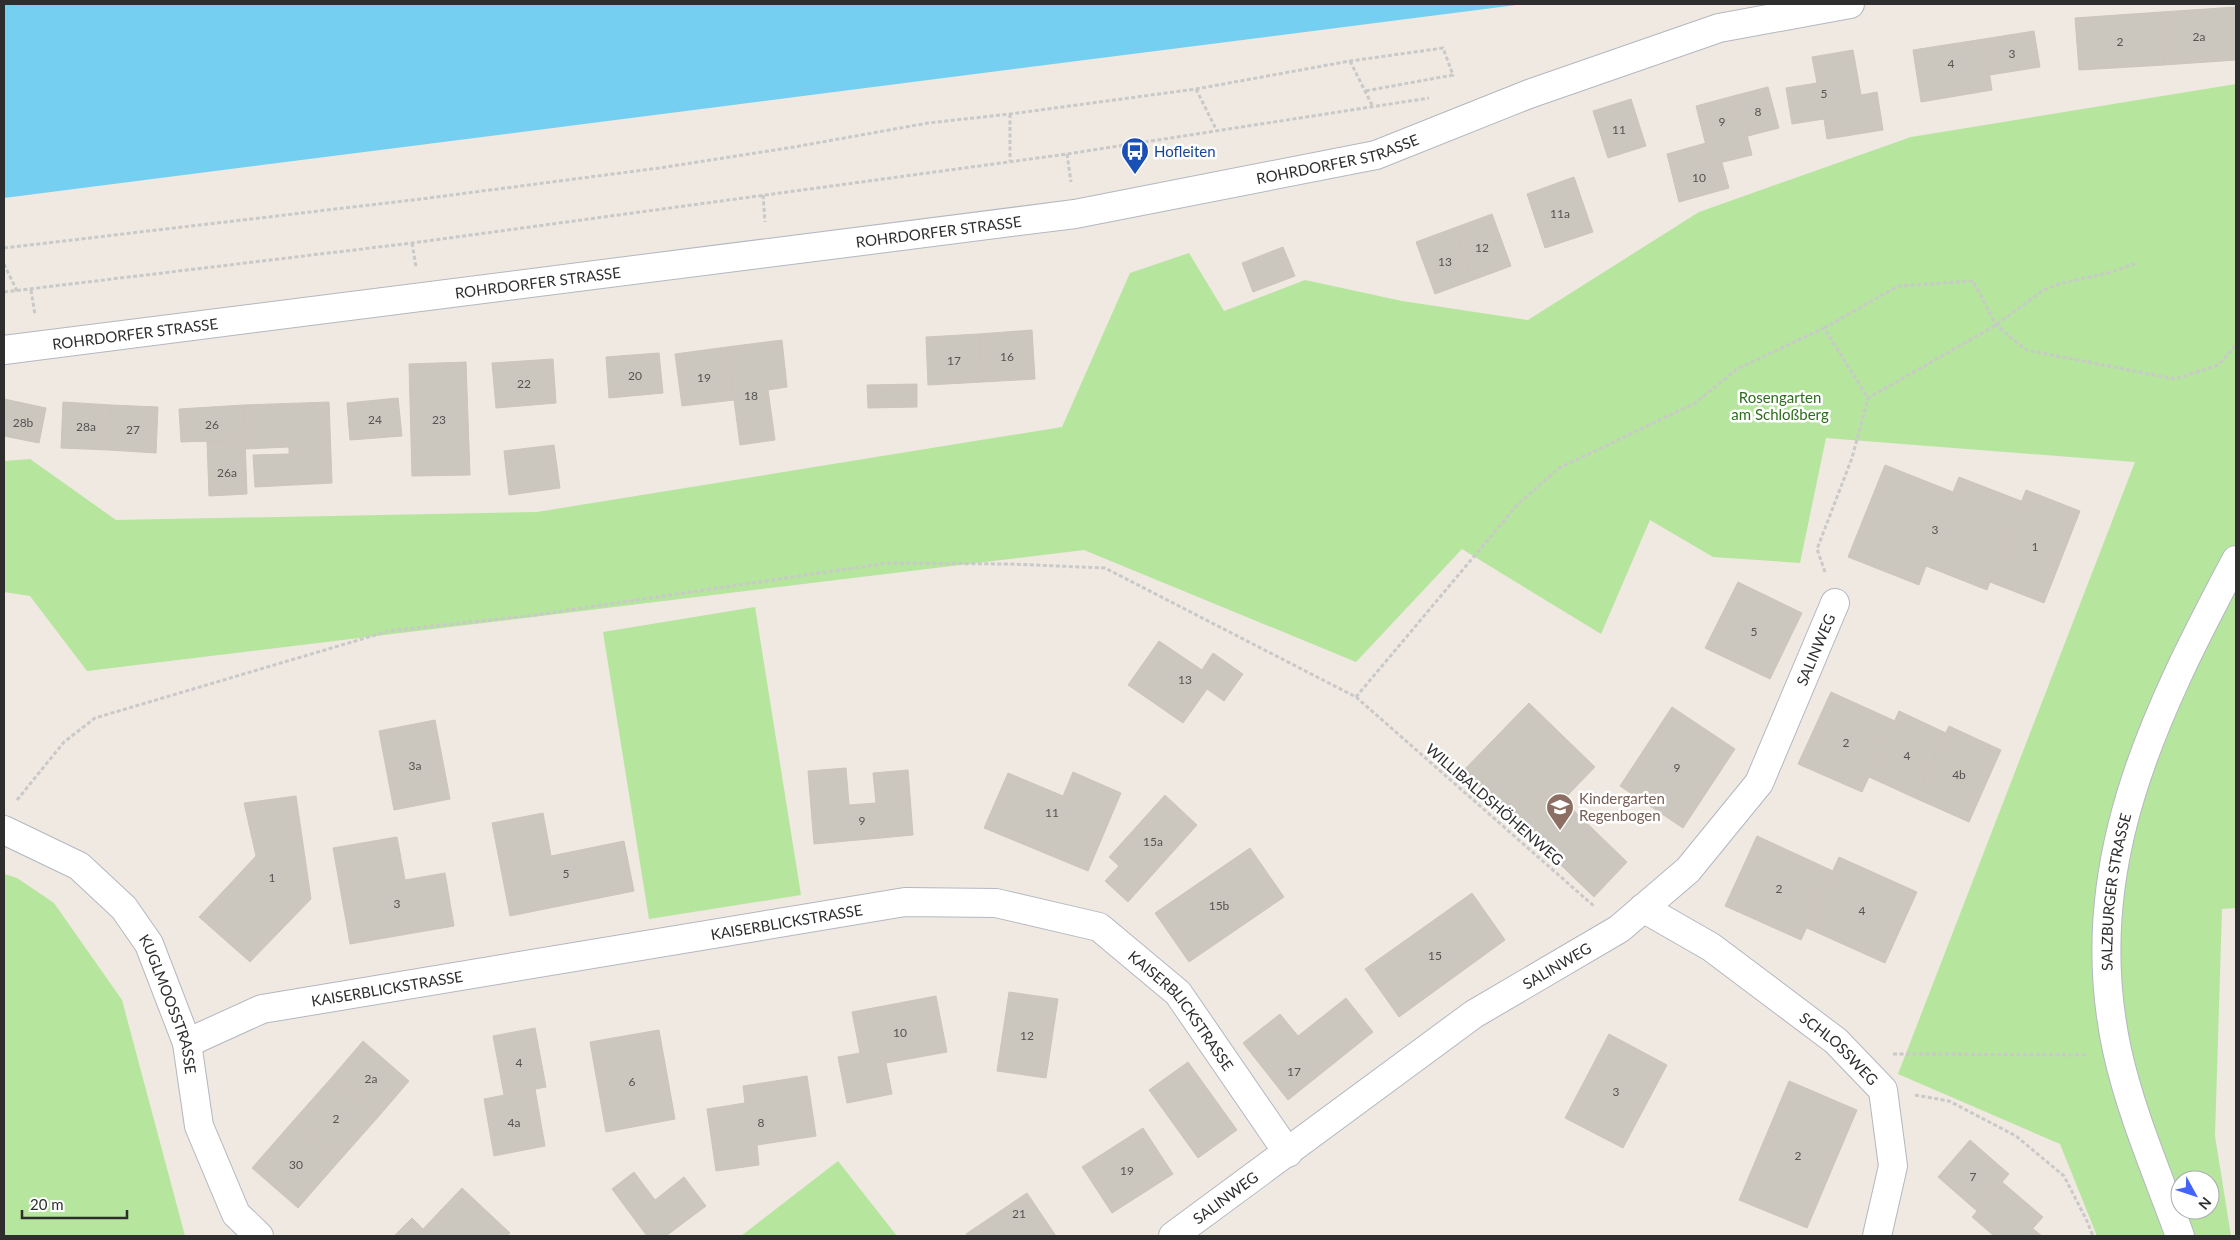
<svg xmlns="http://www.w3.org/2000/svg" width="2240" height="1240" viewBox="0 0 2240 1240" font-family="Lato,sans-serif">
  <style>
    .green { fill: #b6e59e; fill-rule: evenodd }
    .water { fill: #75cff0 }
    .building { fill: #cbc7bf; stroke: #cbc5ba }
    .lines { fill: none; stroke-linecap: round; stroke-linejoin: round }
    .street-casing { stroke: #b4b7c1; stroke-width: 30 }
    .secondary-casing { stroke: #b4b7c1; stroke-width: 30 }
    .path { stroke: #c9c9c9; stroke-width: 3; stroke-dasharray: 4 2.5; stroke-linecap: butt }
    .street { stroke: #fff; stroke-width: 28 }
    .secondary { stroke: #fff; stroke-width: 28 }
    .labels { text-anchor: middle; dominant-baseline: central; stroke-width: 5; stroke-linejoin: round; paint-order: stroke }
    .number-label { font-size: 12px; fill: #555452 }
    .transit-label { font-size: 15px; fill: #164399; stroke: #fff; text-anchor: start }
    .street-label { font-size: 15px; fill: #2e2e2e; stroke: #fff }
    .park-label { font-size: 15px; fill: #2c6e1b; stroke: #fff }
    .education-label { font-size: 15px; fill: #785e54; stroke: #fff; text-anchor: start }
  </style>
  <rect width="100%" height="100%" fill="#efe9e1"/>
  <path class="green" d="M2236,84V908L2222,909L2215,1136L2231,1236H2097L2060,1144L1898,1074L2135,462L1826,438L1800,563L1713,557L1650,520L1601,634L1462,549L1356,662L1084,550L87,671L30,596L4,592V461L30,459L116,520L537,512L1062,427L1130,273L1189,253L1224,311L1305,280L1402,301L1528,320L1699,212L1911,137ZM2180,1180H2210V1210H2180Z
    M755,607L801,895L649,919L603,632Z
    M4,874L17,878L54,903L122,1000L185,1236H4Z
    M838,1161L897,1236H741Z"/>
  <path class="water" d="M4,4H1524L4,198Z"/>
  <path class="building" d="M2236,7V60L2164,65L2161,12Z
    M2161,12L2164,65L2079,70L2075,18Z
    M2034,31L2040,67L1990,75L1984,39Z
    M1984,39L1992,90L1921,102L1913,50Z
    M1853,50L1861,95L1877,92L1883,130L1827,139L1824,119L1792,124L1786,88L1817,83L1812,57Z
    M1768,87L1779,128L1748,136L1737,95Z
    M1737,95L1752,155L1711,165L1696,106Z
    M1631,99L1646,146L1608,158L1593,111Z
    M1706,143L1711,165L1722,163L1729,188L1679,202L1667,154Z
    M1574,177L1593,232L1545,248L1527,194Z
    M1492,214L1511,266L1473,280L1454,228Z
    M1454,228L1473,280L1435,294L1416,242Z
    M1283,247L1295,276L1253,292L1242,263Z
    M1032,330L1035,379L982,382L979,334Z
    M979,334L982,382L928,385L926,337Z
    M782,340L787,387L768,390L775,440L740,445L727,347Z
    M727,347L734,400L682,406L675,354Z
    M659,353L663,393L609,398L606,357Z
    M553,359L556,403L496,408L492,363Z
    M466,362L470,475L412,476L409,364Z
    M917,384V407L868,408L867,385Z
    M398,398L402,436L350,440L347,403Z
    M4,399L46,408L39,443L4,436Z
    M63,402L111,405L109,450L61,448Z
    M329,402L332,483L255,487L253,455L289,454V447L245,449L244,405Z
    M111,405L158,407L156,453L109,450Z
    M244,405L245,440L181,442L179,409Z
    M245,440L247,494L209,496L207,441Z
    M554,445L560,488L509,495L504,451Z
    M1885,465L1953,492L1959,477L2021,501L1987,590L1926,566L1919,585L1848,557Z
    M2026,490L2080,511L2044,603L1990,582Z
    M1738,582L1802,613L1770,679L1705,648Z
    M1159,641L1202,670L1213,653L1243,674L1224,701L1207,689L1183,723L1128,685Z
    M1831,692L1895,721L1862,792L1798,764Z
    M1529,703L1595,767L1563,800L1627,862L1594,897L1463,771Z
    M1672,707L1735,749L1683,828L1620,786Z
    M1899,711L1946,733L1915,798L1869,777Z
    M435,720L450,799L394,810L379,731Z
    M1949,726L2001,750L1969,822L1915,798Z
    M846,768L849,805L876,803L873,773L908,770L913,835L814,844L808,771Z
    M1073,772L1121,793L1088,871L984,828L1008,773L1063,796Z
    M1165,795L1197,825L1128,902L1105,881L1119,866L1109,857Z
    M296,796L311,899L250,962L199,917L256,856L244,803Z
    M543,813L551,856L624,841L634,891L510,916L492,823Z
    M1757,836L1833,871L1801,940L1725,906Z
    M397,837L405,880L445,873L454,926L350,944L333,848Z
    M1250,848L1284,897L1189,962L1155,913Z
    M1839,857L1917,892L1885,963L1807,928Z
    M1472,893L1505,940L1399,1017L1365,969Z
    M1009,992L1058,999L1046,1078L997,1071Z
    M936,996L947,1052L886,1063L892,1094L847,1103L838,1057L860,1053L852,1012Z
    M1346,998L1373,1032L1288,1100L1243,1043L1280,1014L1298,1036Z
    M535,1028L546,1087L504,1095L493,1036Z
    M659,1030L675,1119L606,1132L590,1042Z
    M1609,1034L1667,1065L1623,1148L1565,1118Z
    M363,1041L409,1081L379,1116L333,1076Z
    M1188,1062L1237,1130L1198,1158L1149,1090Z
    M333,1076L379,1116L340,1160L294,1120Z
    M807,1076L816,1136L757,1145L759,1165L716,1171L707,1109L745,1103L743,1086Z
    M1789,1081L1857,1110L1807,1228L1739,1200Z
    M535,1089L545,1146L494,1156L484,1099Z
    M294,1120L340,1160L298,1208L252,1168Z
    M1143,1128L1173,1174L1112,1213L1082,1167Z
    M1970,1140L2009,1174L1977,1211L1938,1177Z
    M634,1172L655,1200L684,1177L706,1206L666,1236H647L612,1189Z
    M2002,1182L2043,1217L2026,1236H1994L1972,1217Z
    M462,1188L510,1233L507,1236H430L423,1229Z
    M1027,1193L1056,1236H967L966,1234Z
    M412,1218L430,1236H394Z
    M2032,1228L2042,1236H2026Z"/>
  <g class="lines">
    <g class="street-casing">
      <g id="street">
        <path id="s1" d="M4,830L79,866L124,908L149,944L187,1043L199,1126L236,1214L259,1236"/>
        <path id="s2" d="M1643,908L1711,947L1836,1041L1883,1090L1893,1166L1877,1236"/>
        <path id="s3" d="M187,1043L262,1009L905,902L996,903L1099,927L1178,993L1288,1153"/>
        <path id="s4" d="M1173,1236L1474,1014L1619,929L1688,870L1759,783L1835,603"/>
      </g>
    </g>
    <g class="secondary-casing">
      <g id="secondary">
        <path id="s5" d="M4,350L1075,214L1376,155L1529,94L1719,28L1850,4"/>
        <path id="s6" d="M2180,1236C2158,1175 2131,1114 2117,1050C2078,868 2153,716 2236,560"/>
      </g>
    </g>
    <path class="path" d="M1350,61L1372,105
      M1196,89L1217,131
      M1010,114V161
      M1067,154L1071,182
      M763,195L765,222
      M412,243L416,267
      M4,248L421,199L659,168L794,147L928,123L1010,114L1196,89L1350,61L1443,48L1453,75L1365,91
      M4,264L17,291
      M31,290L35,315
      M4,292L412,243L1067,154L1429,98
      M1824,328L1898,286L1973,281L1996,325L2026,350L2175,379L2218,365L2236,345
      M1825,572L1817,549L1852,458L1868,398
      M1356,697L1518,504L1559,468L1695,403L1737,369L1824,328L1868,398L1996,325L2042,291L2058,284L2112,272L2136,263
      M17,800L64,742L95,718L389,631L535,615L887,563L1010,564L1105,568L1356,697L1595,907
      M1893,1054L2087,1055
      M1915,1095L1949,1101L2016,1136L2064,1176L2086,1219L2093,1236"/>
    <use href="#street" class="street"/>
    <use href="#secondary" class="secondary"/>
  </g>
  <defs>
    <g id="bus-pin" transform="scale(1.4375)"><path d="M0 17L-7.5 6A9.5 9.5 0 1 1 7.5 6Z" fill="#1a4fb4" stroke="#fff"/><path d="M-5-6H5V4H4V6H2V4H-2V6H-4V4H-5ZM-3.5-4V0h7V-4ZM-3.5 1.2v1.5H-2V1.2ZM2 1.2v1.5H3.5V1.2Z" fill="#fff"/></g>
    <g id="school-pin" transform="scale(1.4375)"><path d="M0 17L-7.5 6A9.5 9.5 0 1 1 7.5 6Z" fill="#8d6e63" stroke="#fff"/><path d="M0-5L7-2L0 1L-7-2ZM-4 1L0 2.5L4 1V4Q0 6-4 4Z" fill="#fff"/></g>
  </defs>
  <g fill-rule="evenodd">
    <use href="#bus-pin" x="1135" y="151"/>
    <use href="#school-pin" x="1560" y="807"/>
  </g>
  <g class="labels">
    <g class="number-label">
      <text x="2199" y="36">2a</text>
      <text x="2120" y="41">2</text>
      <text x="2012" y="53">3</text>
      <text x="1951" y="63">4</text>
      <text x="1824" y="93">5</text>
      <text x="1758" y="111">8</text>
      <text x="1722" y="121">9</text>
      <text x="1619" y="129">11</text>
      <text x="1699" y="177">10</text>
      <text x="1560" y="213">11a</text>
      <text x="1482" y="247">12</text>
      <text x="1445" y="261">13</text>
      <text x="1007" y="356">16</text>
      <text x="954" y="360">17</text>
      <text x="635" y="375">20</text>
      <text x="704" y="377">19</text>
      <text x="524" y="383">22</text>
      <text x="751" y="395">18</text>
      <text x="375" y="419">24</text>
      <text x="439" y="419">23</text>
      <text x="23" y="422">28b</text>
      <text x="212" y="424">26</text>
      <text x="86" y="426">28a</text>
      <text x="133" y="429">27</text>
      <text x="227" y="472">26a</text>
      <text x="1935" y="529">3</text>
      <text x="2035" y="546">1</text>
      <text x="1754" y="631">5</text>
      <text x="1185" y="679">13</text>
      <text x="1846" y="742">2</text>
      <text x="1907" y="755">4</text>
      <text x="415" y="765">3a</text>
      <text x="1677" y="767">9</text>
      <text x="1959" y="774">4b</text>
      <text x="1052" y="812">11</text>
      <text x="862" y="820">9</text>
      <text x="1153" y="841">15a</text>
      <text x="566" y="873">5</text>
      <text x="272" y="877">1</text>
      <text x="1779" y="888">2</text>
      <text x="397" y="903">3</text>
      <text x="1219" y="905">15b</text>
      <text x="1862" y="910">4</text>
      <text x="1435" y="955">15</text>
      <text x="900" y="1032">10</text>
      <text x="1027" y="1035">12</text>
      <text x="519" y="1062">4</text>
      <text x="1294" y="1071">17</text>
      <text x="371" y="1078">2a</text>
      <text x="632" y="1081">6</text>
      <text x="1616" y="1091">3</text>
      <text x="336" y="1118">2</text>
      <text x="514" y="1122">4a</text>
      <text x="761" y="1122">8</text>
      <text x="1798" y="1155">2</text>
      <text x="296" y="1164">30</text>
      <text x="1127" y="1170">19</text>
      <text x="1973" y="1176">7</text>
      <text x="1019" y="1213">21</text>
    </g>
    <g class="transit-label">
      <text x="1154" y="151">Hofleiten</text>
    </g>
    <g class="street-label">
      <text stroke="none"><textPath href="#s5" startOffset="1348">ROHRDORFER STRASSE</textPath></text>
      <text stroke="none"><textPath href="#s5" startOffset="942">ROHRDORFER STRASSE</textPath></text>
      <text stroke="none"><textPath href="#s5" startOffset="538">ROHRDORFER STRASSE</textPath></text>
      <text stroke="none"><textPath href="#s5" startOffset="132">ROHRDORFER STRASSE</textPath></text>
      <text stroke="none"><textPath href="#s4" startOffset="890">SALINWEG</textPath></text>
      <text transform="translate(1495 804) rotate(41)">WILLIBALDSHÖHENWEG</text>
      <text stroke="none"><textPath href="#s6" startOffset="356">SALZBURGER STRASSE</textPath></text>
      <text stroke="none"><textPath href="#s3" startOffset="614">KAISERBLICKSTRASSE</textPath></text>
      <text stroke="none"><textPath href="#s4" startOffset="470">SALINWEG</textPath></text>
      <text stroke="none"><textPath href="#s3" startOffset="209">KAISERBLICKSTRASSE</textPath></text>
      <text stroke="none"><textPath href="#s1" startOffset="252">KUGLMOOSSTRASSE</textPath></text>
      <text stroke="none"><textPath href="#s3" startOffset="1049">KAISERBLICKSTRASSE</textPath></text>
      <text stroke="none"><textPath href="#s2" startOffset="242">SCHLOSSWEG</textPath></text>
      <text stroke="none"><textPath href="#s4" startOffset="65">SALINWEG</textPath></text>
    </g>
    <g class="park-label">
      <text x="1780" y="397">Rosengarten<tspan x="1780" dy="17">am Schloßberg</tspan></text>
    </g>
    <g class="education-label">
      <text x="1579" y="798">Kindergarten<tspan x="1579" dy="17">Regenbogen</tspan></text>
    </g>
  </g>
  <rect width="2240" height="1240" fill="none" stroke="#2e2e2e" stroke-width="10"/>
  <g transform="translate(2195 1195) rotate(130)"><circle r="24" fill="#ffffff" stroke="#ababab"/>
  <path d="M0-4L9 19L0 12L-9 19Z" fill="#4264fb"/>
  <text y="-8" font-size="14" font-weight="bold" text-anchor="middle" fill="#2e2e2e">N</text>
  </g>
  <path d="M22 1210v8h105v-8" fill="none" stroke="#2e2e2e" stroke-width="2.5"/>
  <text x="30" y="1210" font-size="15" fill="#2e2e2e" stroke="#ffffff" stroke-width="4" paint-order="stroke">20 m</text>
</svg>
